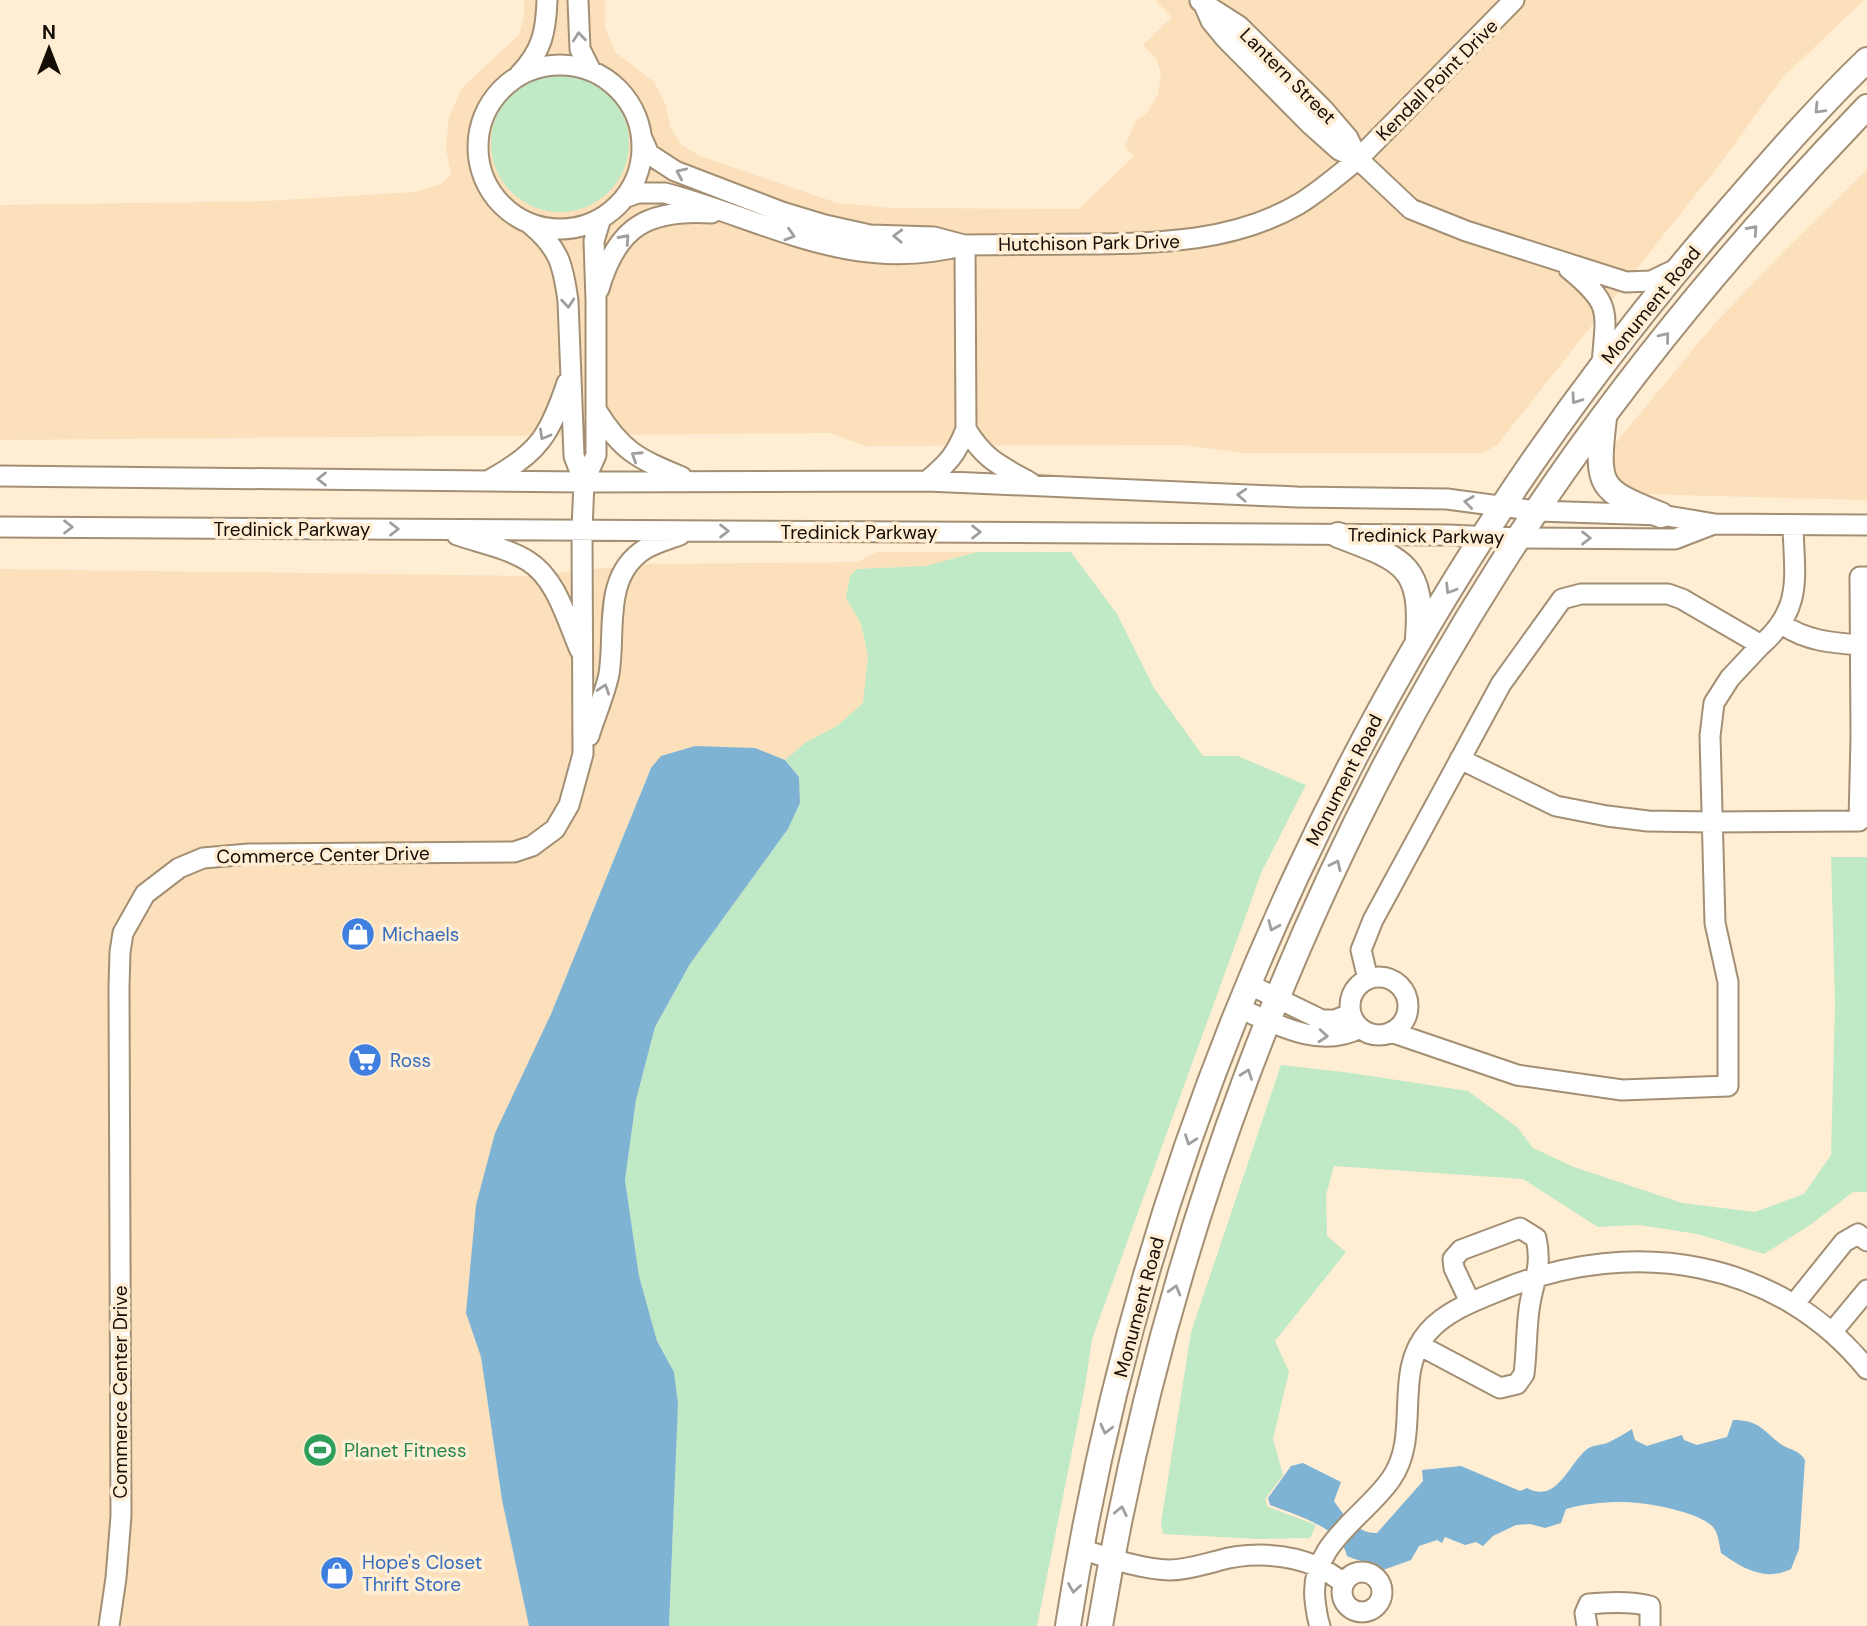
<svg xmlns="http://www.w3.org/2000/svg" width="1867" height="1626" viewBox="0 0 1867 1626" font-family="'DM Sans',sans-serif">
  <style>
    .built { fill: #fbe0bb }
    .green { fill: #c0e9c6 }
    .water { fill: #7fb3d3 }
    .lines { fill: none; stroke-linecap: round; stroke-linejoin: round }
    .minor-casing { stroke: #a38f73; stroke-width: 23 }
    .major-casing { stroke: #a38f73; stroke-width: 28 }
    .minor { stroke: #fff; stroke-width: 19 }
    .major { stroke: #fff; stroke-width: 24 }
    .oneway { stroke: #a19e9b }
    .labels { text-anchor: middle; dominant-baseline: central; stroke-width: 7; stroke-linejoin: round; paint-order: stroke }
    .street-label { font-size: 19px; fill: #140d04; stroke: #ffedd4 }
    .shop-label { font-size: 19px; fill: #366cbe; stroke: #ffedd4; text-anchor: start }
    .leisure-label { font-size: 19px; fill: #27864d; stroke: #ffedd4; text-anchor: start }
  </style>
  <rect width="100%" height="100%" fill="#ffedd4"/>
  <path class="built" d="M524,0H605V27L616,53L654,82L666,105L671,129L682,145L700,156L837,203L892,208L1079,209L1134,156L1125,147L1135,122L1147,113L1158,94L1161,74L1156,58L1143,45L1172,17L1155,0H1864L1782,78L1723,160L1497,445L1483,453H1243L1182,445L865,446L830,433L0,440V205L267,201L415,192L441,184L451,175L446,148L449,117L462,88L519,35L524,17Z
    M1867,170V500L1641,494L1624,490L1612,475L1610,452L1618,440L1715,323L1786,249Z
    M877,552H977L926,566L858,569L847,598L861,624L868,656L863,703L837,726L806,742L785,760L754,748L651,767L551,1014L534,1054L519,1081L466,1313L481,1357L502,1500L529,1626H0V569L528,576L645,564L857,562Z"/>
  <path class="green" d="M491 143a69 69 0 1 1 138 0a69 69 0 1 1-138 0Z
    M977,552H1071L1117,614L1154,688L1203,756H1238L1306,785L1262,871L1092,1339L1085,1386L1037,1626H669L678,1404L674,1372L657,1341L639,1276L625,1180L636,1100L655,1027L690,964L788,829L800,803L799,777L785,760L806,742L837,726L863,703L868,656L861,624L846,598L850,576L857,569L926,566Z
    M1831,857H1867V1192H1853L1810,1225L1764,1254L1697,1234L1639,1225L1598,1227L1523,1179L1334,1166L1326,1195L1327,1236L1346,1252L1275,1341L1289,1372L1273,1439L1283,1475L1265,1499L1268,1507L1316,1525L1310,1538L1258,1539L1163,1534L1161,1523L1191,1332L1281,1065L1351,1073L1468,1091L1518,1128L1533,1148L1574,1167L1682,1203L1755,1212L1804,1194L1831,1155L1835,1004Z"/>
  <path class="water" d="M695,746L755,748L785,760L799,777L800,803L788,829L690,964L655,1027L636,1100L625,1180L639,1276L657,1341L674,1372L678,1404L669,1626H529L502,1500L481,1357L466,1313L476,1205L495,1133L551,1014L651,768L661,756Z
    M1733,1420C1760,1420 1763,1431 1782,1445C1791,1450 1800,1451 1805,1460L1799,1549L1791,1569C1765,1582 1742,1568 1721,1553C1719,1545 1719,1534 1713,1527C1699,1511 1640,1501 1620,1502C1602,1502 1583,1504 1566,1509L1561,1523L1545,1528L1530,1524L1516,1525L1493,1536L1483,1546L1476,1542L1465,1545L1445,1537L1442,1543L1437,1540L1419,1546L1411,1560L1383,1570C1371,1561 1360,1562 1347,1556C1341,1527 1295,1515 1270,1505L1268,1498L1291,1466L1303,1463L1341,1482L1334,1501C1344,1516 1358,1534 1377,1533L1423,1481L1422,1470L1461,1466L1520,1491L1527,1488C1557,1504 1568,1465 1586,1450C1592,1445 1601,1445 1607,1443C1616,1439 1624,1434 1632,1429L1635,1440L1647,1446L1682,1435L1684,1440L1697,1445L1727,1437Z"/>
  <g class="lines">
    <g class="minor-casing">
      <path id="minor" d="M578,0L580,49L591,71
        M1200,1L1239,26L1323,109L1348,138L1358,159
        M1205,7L1211,21L1225,38L1311,125L1339,150L1358,159L1411,209L1466,231L1626,282L1651,281L1678,268
        M478 147a82 82 0 1 1 164 0a82 82 0 1 1-164 0Z
        M519,75C542,51 546,32 547,0
        M642,138L649,154L675,171L782,212L825,225L870,235L934,237L964,245
        M624,198L638,193H665C769,221 852,275 965,245C1006,245 1047,244 1088,244C1160,243 1234,242 1299,204C1320,191 1339,175 1358,159L1514,0
        M530,224C559,248 563,264 568,301L574,456L584,482
        M1569,269C1613,305 1606,311 1602,364
        M599,289C617,226 648,209 712,213
        M597,411C622,452 639,459 682,477
        M966,429C985,460 999,465 1031,483
        M0,476L584,482L927,481L1297,497L1447,499L1537,511L1661,515L1715,524L1867,525
        M491,479C539,453 550,434 567,383
        M927,481C948,463 956,455 966,429L965,245
        M0,527L1448,535L1518,538L1675,539L1714,524
        M457,535C480,543 507,548 528,561C557,579 567,621 580,650
        M1782,624C1805,641 1833,643 1861,645
        M1761,645C1804,608 1794,575 1793,525
        M589,736C595,716 605,694 609,674C616,631 602,576 645,549C655,543 669,539 680,535
        M1460,759L1556,806L1607,816L1648,821L1712,822L1859,821L1861,738L1860,577H1867
        M1350 1006a29 29 0 1 1 58 0a29 29 0 1 1-58 0Z
        M1368,979L1361,950L1373,920L1501,684L1562,599L1581,594H1668L1682,599L1761,645L1730,678L1714,703L1710,736L1715,923L1728,982V1086L1622,1090L1517,1075L1391,1032
        M1248,984L1322,1020H1335L1350,1014
        M1239,1008C1277,1025 1320,1049 1360,1028
        M1795,1303L1844,1242L1858,1234L1867,1241
        M1833,1331L1867,1290
        M1419,1345L1500,1388L1517,1384L1524,1374C1527,1351 1526,1326 1530,1303C1535,1277 1542,1265 1536,1238L1520,1228L1461,1250L1453,1259L1454,1268L1470,1302
        M1081,1549C1109,1558 1140,1569 1169,1570C1186,1570 1201,1565 1217,1561C1248,1552 1286,1553 1316,1566C1326,1570 1335,1577 1344,1583
        M1342 1592a20 20 0 1 1 40 0a20 20 0 1 1-40 0Z
        M109,1626L116,1578L121,1516L119,987L120,952L123,933L145,894L179,868L203,858L249,854L514,852L532,846L555,829L569,805L583,754L582,530L584,482L596,455V300L594,241L601,218
        M1320,1626C1317,1618 1316,1609 1315,1600C1309,1544 1364,1518 1391,1479C1422,1435 1392,1373 1428,1332C1447,1310 1479,1299 1506,1288C1633,1237 1778,1259 1867,1369
        M1587,1626L1585,1613L1589,1604C1609,1602 1631,1601 1650,1606V1626"/>
    </g>
    <g class="major-casing">
      <path id="major" d="M1604,418C1596,487 1598,490 1661,515
        M1338,535C1401,559 1424,564 1418,638
        M1068,1626C1148,1109 1378,614 1721,219C1768,165 1815,110 1867,60
        M1100,1626C1162,1252 1295,889 1499,568C1604,402 1731,248 1867,107"/>
    </g>
    <use href="#minor" class="minor"/>
    <use href="#major" class="major"/>
  </g>
  <defs><path id="oneway-chevron" d="M-2-3.5L2.5 0L-2 3.5" fill="none" stroke-width="1.6" stroke-linecap="round" stroke-linejoin="round" transform="scale(1.75)"/></defs>
  <g class="oneway">
    <use href="#oneway-chevron" transform="translate(579 37) rotate(-96)"/>
    <use href="#oneway-chevron" transform="translate(1819 109) rotate(134)"/>
    <use href="#oneway-chevron" transform="translate(681 173) rotate(-156)"/>
    <use href="#oneway-chevron" transform="translate(1753 230) rotate(-48)"/>
    <use href="#oneway-chevron" transform="translate(790 235) rotate(17)"/>
    <use href="#oneway-chevron" transform="translate(898 236) rotate(-178)"/>
    <use href="#oneway-chevron" transform="translate(625 239) rotate(-48)"/>
    <use href="#oneway-chevron" transform="translate(568 303) rotate(85)"/>
    <use href="#oneway-chevron" transform="translate(1665 337) rotate(-51)"/>
    <use href="#oneway-chevron" transform="translate(1576 399) rotate(125)"/>
    <use href="#oneway-chevron" transform="translate(544 435) rotate(120)"/>
    <use href="#oneway-chevron" transform="translate(636 456) rotate(-147)"/>
    <use href="#oneway-chevron" transform="translate(322 479) rotate(-180)"/>
    <use href="#oneway-chevron" transform="translate(1242 495) rotate(-177)"/>
    <use href="#oneway-chevron" transform="translate(1469 502) rotate(-172)"/>
    <use href="#oneway-chevron" transform="translate(68 527)"/>
    <use href="#oneway-chevron" transform="translate(394 529)"/>
    <use href="#oneway-chevron" transform="translate(724 531)"/>
    <use href="#oneway-chevron" transform="translate(976 532)"/>
    <use href="#oneway-chevron" transform="translate(1586 538)"/>
    <use href="#oneway-chevron" transform="translate(1450 589) rotate(122)"/>
    <use href="#oneway-chevron" transform="translate(604 689) rotate(-72)"/>
    <use href="#oneway-chevron" transform="translate(1336 865) rotate(-65)"/>
    <use href="#oneway-chevron" transform="translate(1273 926) rotate(114)"/>
    <use href="#oneway-chevron" transform="translate(1323 1036) rotate(5)"/>
    <use href="#oneway-chevron" transform="translate(1247 1074) rotate(-70)"/>
    <use href="#oneway-chevron" transform="translate(1190 1140) rotate(110)"/>
    <use href="#oneway-chevron" transform="translate(1175 1290) rotate(-74)"/>
    <use href="#oneway-chevron" transform="translate(1106 1429) rotate(104)"/>
    <use href="#oneway-chevron" transform="translate(1121 1511) rotate(-78)"/>
    <use href="#oneway-chevron" transform="translate(1074 1588) rotate(99)"/>
  </g>
  <defs>
    <g id="shop-disc" transform="scale(1.75)"><circle r="9.5" fill="#3f7fe0" stroke="#ffedd4"/><path d="M-5-2.5h2.3a2.7 3.5 0 0 1 5.4 0H5L5.5 6h-11ZM-1.5-2.5h3a1.5 2.3 0 0 0-3 0Z" fill="#fff"/></g>
    <g id="supermarket-disc" transform="scale(1.75)"><circle r="9.5" fill="#3f7fe0" stroke="#ffedd4"/><path d="M-6-5.5h2.5l.6 2H6L4.5 2H-2.5L-4.4-4H-6ZM-1.5 3.2a1.3 1.3 0 1 0 .1 0ZM3 3.2a1.3 1.3 0 1 0 .1 0Z" fill="#fff"/></g>
    <g id="stadium-disc" transform="scale(1.75)"><circle r="9.5" fill="#2e9e5b" stroke="#ffedd4"/><path d="M0-5a6.5 5 0 1 0 0 10a6.5 5 0 1 0 0-10ZM-3.5-1.8h7v3.6h-7Z" fill="#fff"/></g>
  </defs>
  <g fill-rule="evenodd">
    <use href="#shop-disc" x="358" y="934"/>
    <use href="#supermarket-disc" x="365" y="1060"/>
    <use href="#stadium-disc" x="320" y="1450"/>
    <use href="#shop-disc" x="337" y="1573"/>
  </g>
  <g class="labels">
    <g class="street-label">
      <text transform="translate(1288 76) rotate(45)">Lantern Street</text>
      <text transform="translate(1437 80) rotate(-45)">Kendall Point Drive</text>
      <text transform="translate(1089 243) rotate(-1)">Hutchison Park Drive</text>
      <text transform="translate(1651 305) rotate(-51)">Monument Road</text>
      <text x="292" y="529">Tredinick Parkway</text>
      <text x="859" y="532">Tredinick Parkway</text>
      <text transform="translate(1426 536) rotate(1)">Tredinick Parkway</text>
      <text transform="translate(1344 780) rotate(-63)">Monument Road</text>
      <text transform="translate(323 855) rotate(-1)">Commerce Center Drive</text>
      <text transform="translate(1139 1307) rotate(-75)">Monument Road</text>
      <text transform="translate(120 1392) rotate(-90)">Commerce Center Drive</text>
    </g>
    <g class="shop-label">
      <text x="382" y="934">Michaels</text>
      <text x="390" y="1060">Ross</text>
      <text x="362" y="1562">Hope's Closet<tspan x="362" dy="22">Thrift Store</tspan></text>
    </g>
    <g class="leisure-label">
      <text x="344" y="1450">Planet Fitness</text>
    </g>
  </g>
  <g transform="translate(49 49)" stroke="#ffedd4" stroke-width="5" paint-order="stroke">
  <path d="M0-5L12 26L0 18L-12 26Z" fill="#140d04"/>
  <text y="-10" font-size="19" font-weight="bold" text-anchor="middle" fill="#140d04">N</text>
  </g>
</svg>
